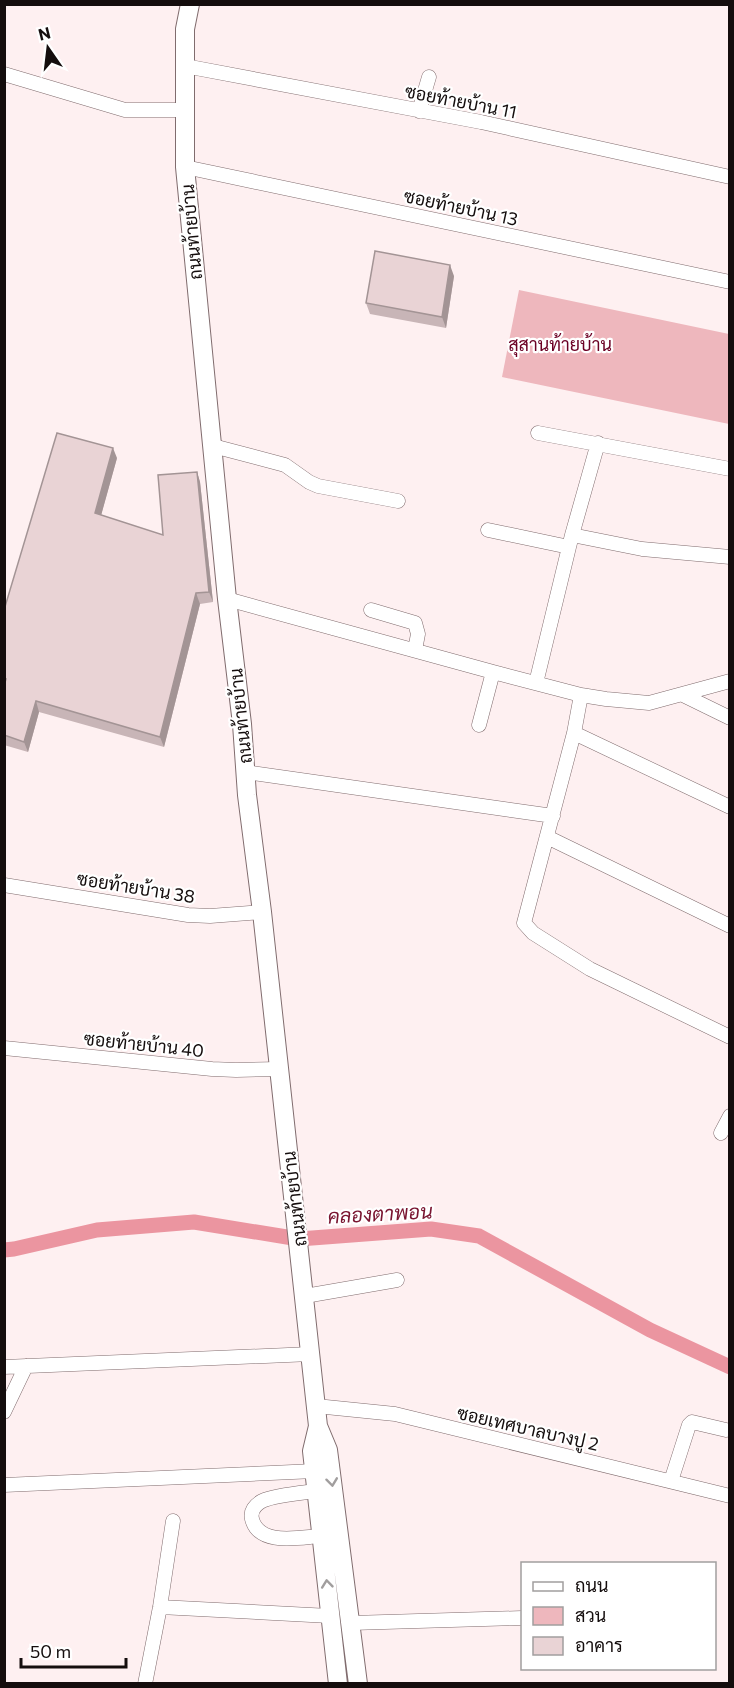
<svg xmlns="http://www.w3.org/2000/svg" width="734" height="1688" viewBox="0 0 734 1688" font-family="Commissioner,Sarabun,sans-serif">
  <style>
    .green { fill: #eeb7bd }
    .lines { fill: none; stroke-linecap: round; stroke-linejoin: round }
    .canal { stroke: #eb95a0; stroke-width: 15 }
    .street-casing { stroke: #806c6e; stroke-width: 15 }
    .secondary-casing { stroke: #806c6e; stroke-width: 20 }
    .street { stroke: #fff; stroke-width: 14 }
    .secondary { stroke: #fff; stroke-width: 18 }
    .wall { fill: #c8b5b7 }
    .shaded-wall { fill: #a39495 }
    .building { fill: #e9d3d5; stroke: #a39495; stroke-width: 1.5 }
    .oneway { stroke: #a19e9e }
    .labels { text-anchor: middle; dominant-baseline: central; stroke-width: 4.5; stroke-linejoin: round; paint-order: stroke }
    .street-label { font-size: 18px; fill: #140d0d; stroke: #fff }
    .park-label { font-size: 18px; fill: #6b0024; stroke: #fff }
    .water-label { font-size: 20px; font-style: italic; fill: #791430; stroke: #fff }
  </style>
  <rect width="100%" height="100%" fill="#fef0f1"/>
  <path class="green" d="M519,290L729,334V424L502,377Z"/>
  <g class="lines">
    <path class="canal" d="M4,1250L14,1249L97,1230L194,1222L299,1239L431,1229L479,1236L650,1330L730,1367"/>
    <g class="street-casing">
      <path id="street" d="M185,66L481,122L730,177
        M4,74L125,110H184
        M419,111L429,77
        M185,167L730,282
        M538,433L730,469
        M213,446L285,465L309,482L318,486L398,501
        M488,530L569,547L572,535L642,549L730,557
        M572,535L598,443
        M227,599L493,672L581,695L606,699L649,703L730,681
        M371,610L415,623L418,634L415,650
        M536,683L569,547
        M581,695L574,733L524,923L533,933L590,969L730,1037
        M683,695L730,718
        M479,725L493,672
        M574,733L730,807
        M245,772L553,816
        M547,837L730,926
        M4,885L188,915L210,916L262,912
        M4,1048L212,1069L236,1070L279,1069
        M721,1133L730,1116
        M305,1296L397,1280
        M4,1367L311,1354
        M316,1406L395,1414L730,1496
        M4,1412L26,1366
        M671,1481L689,1425L692,1422L726,1430
        M4,1485L315,1471
        M317,1491C301,1493 275,1495 262,1501C255,1505 250,1511 252,1519C259,1547 301,1537 321,1536
        M160,1607L330,1616
        M351,1623L522,1618
        M145,1684L160,1607L173,1521"/>
    </g>
    <g class="secondary-casing">
      <path id="secondary" d="M190,4L185,29V167L227,599L242,724L247,795L262,912L318,1426L328,1450L358,1684
        M318,1426L312,1451L338,1684"/>
    </g>
    <use href="#street" class="street"/>
    <use href="#secondary" class="secondary"/>
  </g>
  <path class="wall" d="M454,276L446,328L370,314L366,303Z
    M117,458L101,515L163,535L197,472L200,482L213,602L200,604L164,747L39,712L28,752L4,745V610Z"/>
  <path class="shaded-wall" d="M450,265L454,276L446,328L442,317Z
    M113,448L117,458L99,523L95,513Z
    M197,472L200,482L213,602L209,592Z
    M196,593L200,604L164,747L160,737Z
    M36,701L39,712L28,752L24,742Z"/>
  <path class="building" d="M375,251L450,265L442,317L366,303Z
    M57,433L113,448L95,513L163,535L158,475L197,472L209,592L196,593L160,737L36,701L24,742L4,735V686L6,679H4V610Z"/>
  <defs><path id="oneway-chevron" d="M-2-3.5L2.5 0L-2 3.5" fill="none" stroke-width="1.6" stroke-linecap="round" stroke-linejoin="round" transform="scale(1.5)"/></defs>
  <g class="oneway">
    <use href="#oneway-chevron" transform="translate(332 1482) rotate(83)"/>
    <use href="#oneway-chevron" transform="translate(327 1584) rotate(-96)"/>
  </g>
  <g class="labels">
    <g class="street-label">
      <text transform="translate(461 101) rotate(11)">ซอยท้ายบ้าน 11</text>
      <text transform="translate(461 207) rotate(12)">ซอยท้ายบ้าน 13</text>
      <text transform="translate(191 232) rotate(-95)">ถนนท้ายบ้าน</text>
      <text transform="translate(240 716) rotate(-96)">ถนนท้ายบ้าน</text>
      <text transform="translate(136 887) rotate(9)">ซอยท้ายบ้าน 38</text>
      <text transform="translate(144 1044) rotate(6)">ซอยท้ายบ้าน 40</text>
      <text transform="translate(294 1199) rotate(-97)">ถนนท้ายบ้าน</text>
      <text transform="translate(528 1428) rotate(13)">ซอยเทศบาลบางปู 2</text>
    </g>
    <g class="park-label">
      <text x="560" y="344">สุสานท้ายบ้าน</text>
    </g>
    <g class="water-label">
      <text transform="translate(380 1213) rotate(-3)">คลองตาพอน</text>
    </g>
  </g>
  <rect width="734" height="1688" fill="none" stroke="#140d0d" stroke-width="12"/>
  <rect x="521" y="1562" width="195" height="108" fill="#ffffff" stroke="#a19e9e" stroke-width="1.5"/>
  <rect x="533" y="1582" width="30" height="9" fill="#ffffff" stroke="#a19e9e" stroke-width="1.5"/>
  <text x="575" y="1592" font-size="18" fill="#140d0d">ถนน</text>
  <rect x="533" y="1607" width="30" height="18" fill="#eeb7bd" stroke="#a19e9e" stroke-width="1.5"/>
  <text x="575" y="1622" font-size="18" fill="#140d0d">สวน</text>
  <rect x="533" y="1637" width="30" height="18" fill="#e9d3d5" stroke="#a19e9e" stroke-width="1.5"/>
  <text x="575" y="1652" font-size="18" fill="#140d0d">อาคาร</text>
  <g transform="translate(48 48) rotate(346)" stroke="#ffffff" stroke-width="4.5" paint-order="stroke">
  <path d="M0-4.5L10 22L0 15L-10 22Z" fill="#140d0d"/>
  <text y="-9" font-size="16" font-weight="bold" text-anchor="middle" fill="#140d0d">N</text>
  </g>
  <path d="M21 1658v9h105v-9" fill="none" stroke="#140d0d" stroke-width="3"/>
  <text x="30" y="1658" font-size="18" fill="#140d0d" stroke="#ffffff" stroke-width="4.5" paint-order="stroke">50 m</text>
</svg>
